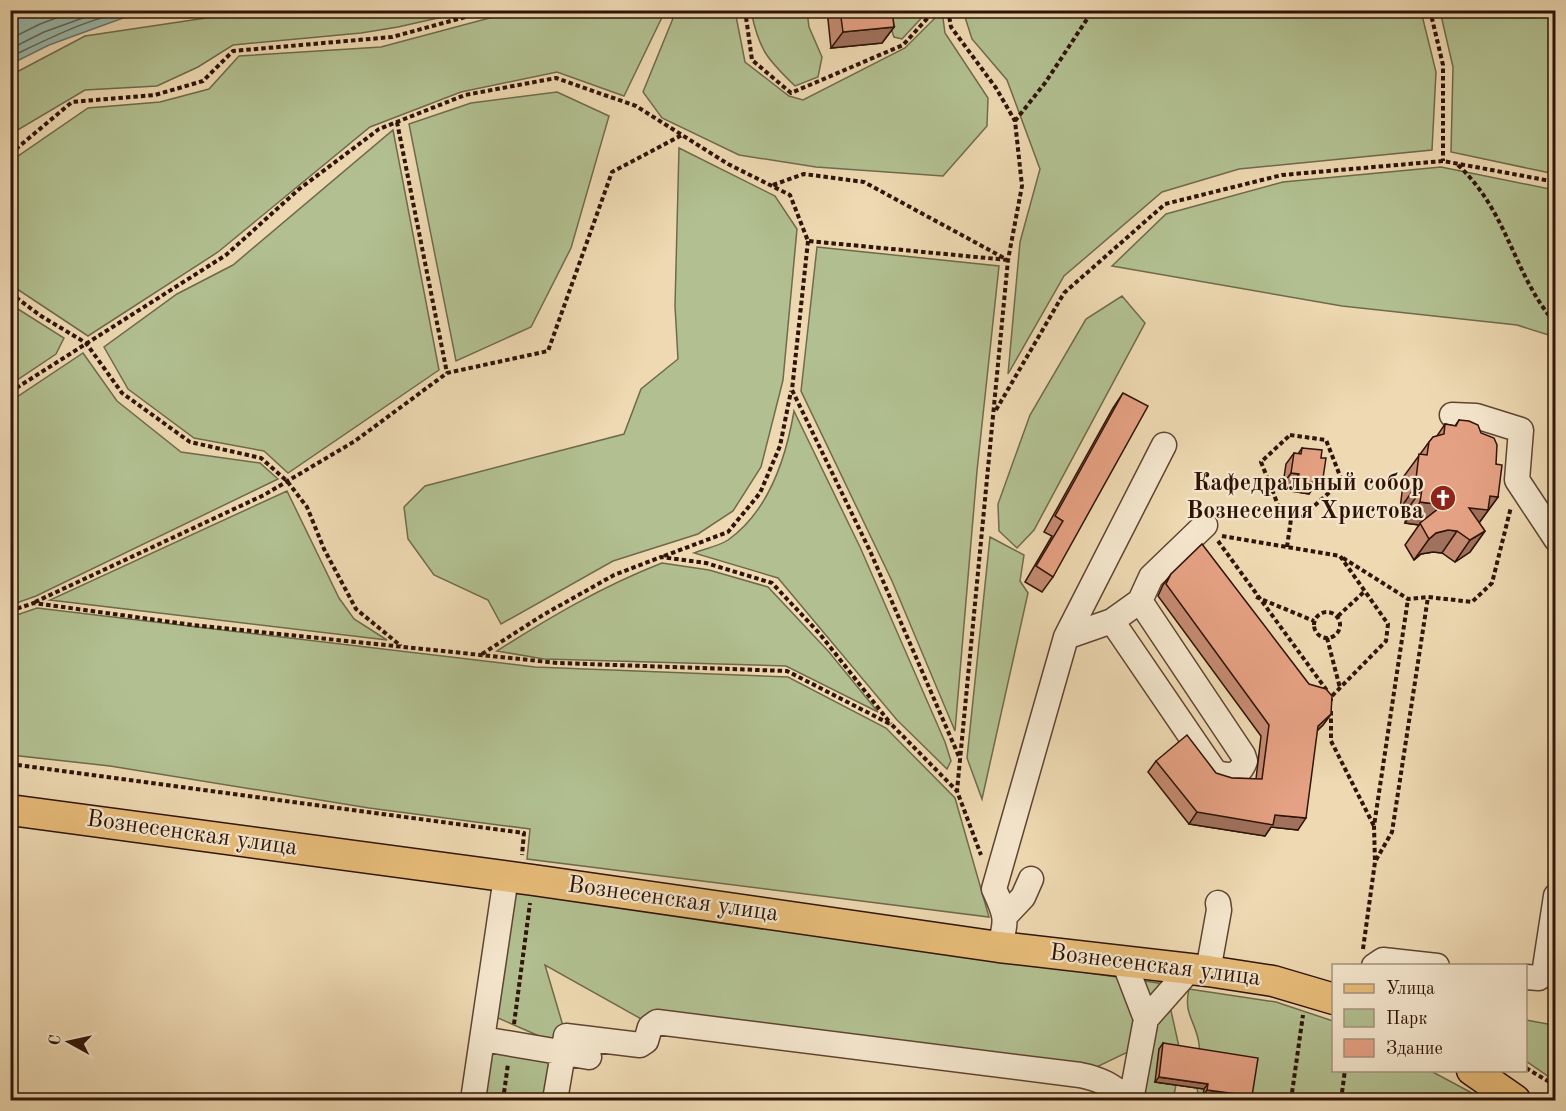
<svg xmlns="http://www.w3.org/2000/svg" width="1566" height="1111" viewBox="0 0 1566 1111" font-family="'Old Standard TT',serif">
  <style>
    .green { fill: #b2c091; stroke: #706a4c; stroke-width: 1.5 }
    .water { fill: #99baac; stroke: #6f776a; stroke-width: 1.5 }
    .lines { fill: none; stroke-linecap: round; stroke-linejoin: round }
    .shore { stroke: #646659; stroke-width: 1.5 }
    .minor-casing { stroke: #5f4431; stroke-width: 27 }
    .major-casing { stroke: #2f1306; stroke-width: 33 }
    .path { stroke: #2f1306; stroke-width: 4; stroke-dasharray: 4.5 3; stroke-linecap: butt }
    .minor { stroke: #f4e6cd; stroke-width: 24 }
    .major { stroke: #e7bc79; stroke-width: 30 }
    .wall { fill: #c58a71; stroke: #2f1306; stroke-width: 1.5 }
    .shaded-wall { fill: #a0715c; stroke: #2f1306; stroke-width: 1.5 }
    .building { fill: #e5a183; stroke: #2f1306; stroke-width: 1.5 }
    .labels { text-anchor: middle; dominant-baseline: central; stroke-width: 4.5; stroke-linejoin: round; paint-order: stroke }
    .poi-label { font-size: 24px; font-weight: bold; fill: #2f1306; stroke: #f4e6cd; text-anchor: end }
    .street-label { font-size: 24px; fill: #2f1306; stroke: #f4e6cd }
  </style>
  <rect width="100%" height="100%" fill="#eed9b2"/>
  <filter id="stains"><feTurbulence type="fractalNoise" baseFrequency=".00333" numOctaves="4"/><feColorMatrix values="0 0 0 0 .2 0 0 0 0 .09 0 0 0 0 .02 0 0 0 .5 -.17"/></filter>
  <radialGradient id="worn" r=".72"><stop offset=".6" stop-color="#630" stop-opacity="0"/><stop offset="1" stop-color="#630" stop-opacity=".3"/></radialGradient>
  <path class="green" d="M625,10L665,11L624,96L557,72L461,92L370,127L218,252L88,336L11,285V161L88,108L160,102L209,89L239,56L381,47L497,16H593Z
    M253,11H469L398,27L361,33L233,45L198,67L157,86L85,90L11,134V75L85,36Z
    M676,11H735L745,62L789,96L803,100L905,48L942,11L945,33L988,98L987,126L943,176L816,167L739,155L662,118L643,92Z
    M751,11H807L809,27L822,57L818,77L795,86C767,59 759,50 751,11Z
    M885,11H928L902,39L894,37Z
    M963,11H1421L1436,72L1432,150L1239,169L1162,192L1064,276L1008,374L1020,242L1040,169L1007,80L972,39Z
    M1440,11H1555V174L1451,152L1453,67Z
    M557,92L609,116L571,248L531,327L456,361L409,124L471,103Z
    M393,130L439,370L288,473L264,451L194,438L128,389L104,347L177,294L233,265Z
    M679,148L775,196L797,229L783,380L761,467L733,511L698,534L613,561L501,624L488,600L434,575L408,539L404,507L425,486L624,434L641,389L678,359L675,306Z
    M1441,167L1555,190V337L1517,325L1342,306L1112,266L1166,214L1283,182Z
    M817,247L999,266L977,471L955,731L892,581L801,391Z
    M1122,296L1145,323L1034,530L1017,548L999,531L998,504L1030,415L1086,319Z
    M10,304L64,338L56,354L11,384Z
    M83,353L117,401L181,452L260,463L278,479L36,596L11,605V401Z
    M794,411L860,547L945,742L951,761L947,769L897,720L778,578L694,553C704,549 719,546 728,540C769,511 786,458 794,411Z
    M287,491L339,598L354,619L387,640L50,600Z
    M990,537L1024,555L1020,581L1028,593L982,799L967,758Z
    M662,563L709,570L768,587L829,652L878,712L786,666L544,659L497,651C550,617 603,586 662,563Z
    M37,608L535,667L788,677L886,728L955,798L989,917L527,859L530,829L369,808L110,766L11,755V617Z
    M510,892L538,893L1165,984L1180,1051L1155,1082L1176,1085L1173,1100H1131L1138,1047L1080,1075L652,1025L545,965L566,1036L562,1046L498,1018L493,1011Z
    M1189,989L1276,1002L1333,1021L1334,1070L1431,1071L1485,1100H1201C1191,1084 1202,1062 1199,1044C1196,1021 1183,1015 1189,989Z
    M1526,1020L1553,1025L1555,1023V1081L1526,1061Z
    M485,1050L560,1062L555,1100H491C477,1091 484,1066 485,1050Z"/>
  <path class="water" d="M11,10H192V11L123,18L49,45L11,64Z"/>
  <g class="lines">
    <path class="shore" d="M10,39L40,24L78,10
      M10,49L44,32L105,10
      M10,57C50,38 94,15 138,10"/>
    <g class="minor-casing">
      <path id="minor" d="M1452,415L1476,416L1521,430L1517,480L1556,539
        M1112,621L1215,772C1229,777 1239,777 1245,761L1243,755L1140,601
        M1066,637L1112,621L1140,601L1151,577L1205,525
        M1006,915L1023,897L1031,879
        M999,947C1008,920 1006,915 994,889L1066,637L1164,445
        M1124,962L1146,1019L1131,1100
        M1374,966L1383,960L1437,966
        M1208,971L1219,910L1218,903
        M1526,977L1539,978L1544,974L1556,896
        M1146,1019L1190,969
        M483,1039L589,1057
        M473,1100L506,877
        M555,1100L566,1036L640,1045L646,1041L650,1027L657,1022L1080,1075C1101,1079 1113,1086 1129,1100"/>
    </g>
    <g class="major-casing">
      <path id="major" d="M10,810L533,880L999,947L1208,971L1273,981L1334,999
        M1472,1070L1515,1100"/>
    </g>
    <path class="path" d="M745,10L752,60L791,93L903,45L935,10
      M948,10L951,27L996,88L1015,121L1022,186L1008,260L957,791L981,855
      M1430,10L1443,65V161
      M1015,121L1045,83L1093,10
      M397,122L447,373
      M10,154L72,102L155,95L203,81L233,51L392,37L491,10
      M1458,165C1509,213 1513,275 1556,324
      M773,185L804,174L864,182L1004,258
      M808,241L792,390L870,551L960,759
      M10,293L41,316L86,343L122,393L190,442L261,458L287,481L307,507L324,549L356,609L401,646
      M10,392L226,255L298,190L379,129L465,95L556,78L636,106L728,164L790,195L808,241L1008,260
      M996,410L1064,293L1165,204L1282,175L1443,161L1556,182
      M1290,435L1326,440L1342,481L1305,514L1280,510L1261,462Z
      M1222,536L1340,556L1388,624L1386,641L1331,697V701
      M1218,541L1328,692
      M1287,547L1292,512
      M664,556L728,532L760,493L780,446L791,391
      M1343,558L1408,599L1428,597L1472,602L1492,583L1511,507
      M1256,597L1314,621
      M35,602L264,495L355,441L447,373L548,351L612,172L682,135
      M10,611L34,603L193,625L558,663L787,671L892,725L957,791
      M1314 625a13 13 0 1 1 26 0a13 13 0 1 1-26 0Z
      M1338,616L1365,591
      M1327,638L1340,688
      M482,654L543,615L614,575L661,557L706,563L772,583L819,633L891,724
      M1331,711V741L1374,826
      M10,764L524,833L522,855
      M1376,860L1392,832L1428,597
      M1363,949L1375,862L1374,826L1408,599
      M514,1024L530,903
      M1526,1068L1556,1086
      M503,1100L508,1064
      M1291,1100L1303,1015
      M1341,1100L1345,1070"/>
    <use href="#minor" class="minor"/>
    <use href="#major" class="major"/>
  </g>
  <path class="wall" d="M827,10H892L894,27L882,43L831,48Z
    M1123,393L1053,577L1042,592L1025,582L1052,536L1044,532L1113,408Z
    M1459,420L1496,464L1498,497L1479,523L1485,531L1470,552L1455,562L1442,553L1433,552L1421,554L1414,560L1405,545L1419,525L1405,523L1407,510L1400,509L1404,476L1429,442L1437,436L1445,424L1455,426Z
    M1302,448L1321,458L1323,478L1315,489L1313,488L1309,494L1291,491V485L1283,484L1286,464L1294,453L1298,454Z
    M1171,574L1331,714L1323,725L1317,731L1298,830L1271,827L1265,836L1189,824L1148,772L1156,761L1232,778L1256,779L1261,736L1158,596L1163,585Z
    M1163,1043L1252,1096L1249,1101H1241L1203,1095L1204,1089L1155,1082L1159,1049Z"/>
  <path class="shaded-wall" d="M894,27L882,43L831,48L843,32Z
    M1291,473L1299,474L1291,485L1283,484Z
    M1317,477L1323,478L1315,489L1313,488L1309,494L1291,491L1298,480Z
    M1415,487L1422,489L1407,510L1400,509Z
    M1490,496L1498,497L1473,531L1469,508Z
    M1420,502L1443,505L1419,525L1405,523Z
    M1448,530L1457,531L1442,553L1433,552L1421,554L1414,560L1429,539L1436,533Z
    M1485,531L1470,552L1455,562L1470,540Z
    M1331,714L1323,725L1310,737L1318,726Z
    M1197,812L1275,815L1306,818L1298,830L1271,827L1265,836L1189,824Z
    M1159,1077L1208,1084L1204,1089L1155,1082Z
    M1207,1090L1252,1096L1249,1101H1241L1203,1095Z"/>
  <path class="building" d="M840,10H892L894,27L843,32Z
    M1123,393L1148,406L1053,577L1036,566L1063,521L1055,516Z
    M1459,420L1469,421L1478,425L1481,433L1494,438L1497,445L1496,464L1502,465L1498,497L1490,496L1488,510L1469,508L1485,531L1470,540L1457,531L1448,530L1436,533L1429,539L1420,523L1443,505L1420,502L1422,489L1415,487L1419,454L1427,455L1429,442L1433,437L1444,434L1445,424L1456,426Z
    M1302,448L1322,450L1321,458H1326L1323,478L1317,477L1316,483L1298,480L1299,474L1291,473L1294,453L1301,454Z
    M1202,544L1309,684L1326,689L1332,696L1331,714L1318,726L1306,818L1275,815L1273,825L1197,812L1156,761L1187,735L1216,773L1232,778L1262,779L1269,725L1166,584L1171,574Z
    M1163,1043L1258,1058L1252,1096L1207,1090L1208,1084L1159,1077Z"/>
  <defs>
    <g id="church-disc" transform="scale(1.35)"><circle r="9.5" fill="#8f2418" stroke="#f4e6cd"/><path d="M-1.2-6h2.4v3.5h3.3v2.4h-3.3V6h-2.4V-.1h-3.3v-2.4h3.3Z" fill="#fff"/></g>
  </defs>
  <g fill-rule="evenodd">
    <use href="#church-disc" x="1443" y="498"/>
  </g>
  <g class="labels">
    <g class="poi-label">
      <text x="1424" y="484">Кафедральный собор<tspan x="1424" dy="28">Вознесения Христова</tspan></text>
    </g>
    <g class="street-label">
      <text transform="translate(192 834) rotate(8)">Вознесенская улица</text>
      <text transform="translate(673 900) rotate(8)">Вознесенская улица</text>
      <text transform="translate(1155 966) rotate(7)">Вознесенская улица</text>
    </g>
  </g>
  <rect width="1566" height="1111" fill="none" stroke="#eed9b2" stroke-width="36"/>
  <rect x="12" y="12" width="1542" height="1087" fill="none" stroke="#2f1306" stroke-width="3"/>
  <rect x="18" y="18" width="1530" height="1075" fill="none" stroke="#2f1306" stroke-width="1.5"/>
  <rect x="1332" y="964" width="195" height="108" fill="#f4e6cd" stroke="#a5927d" stroke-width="1.5"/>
  <rect x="1344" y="984" width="30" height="9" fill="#e7bc79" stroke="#a5927d" stroke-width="1.5"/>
  <text x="1386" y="994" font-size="18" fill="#2f1306">Улица</text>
  <rect x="1344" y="1009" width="30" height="18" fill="#b2c091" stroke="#a5927d" stroke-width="1.5"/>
  <text x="1386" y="1024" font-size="18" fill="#2f1306">Парк</text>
  <rect x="1344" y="1039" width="30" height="18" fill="#e5a183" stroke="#a5927d" stroke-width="1.5"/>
  <text x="1386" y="1054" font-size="18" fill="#2f1306">Здание</text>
  <g transform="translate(69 1042) rotate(278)" stroke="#f4e6cd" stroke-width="4.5" paint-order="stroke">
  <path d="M0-4.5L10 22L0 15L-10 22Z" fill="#2f1306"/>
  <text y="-9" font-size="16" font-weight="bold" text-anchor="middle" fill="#2f1306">С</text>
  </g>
  <rect width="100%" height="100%" filter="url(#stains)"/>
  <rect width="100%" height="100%" fill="url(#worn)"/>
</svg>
